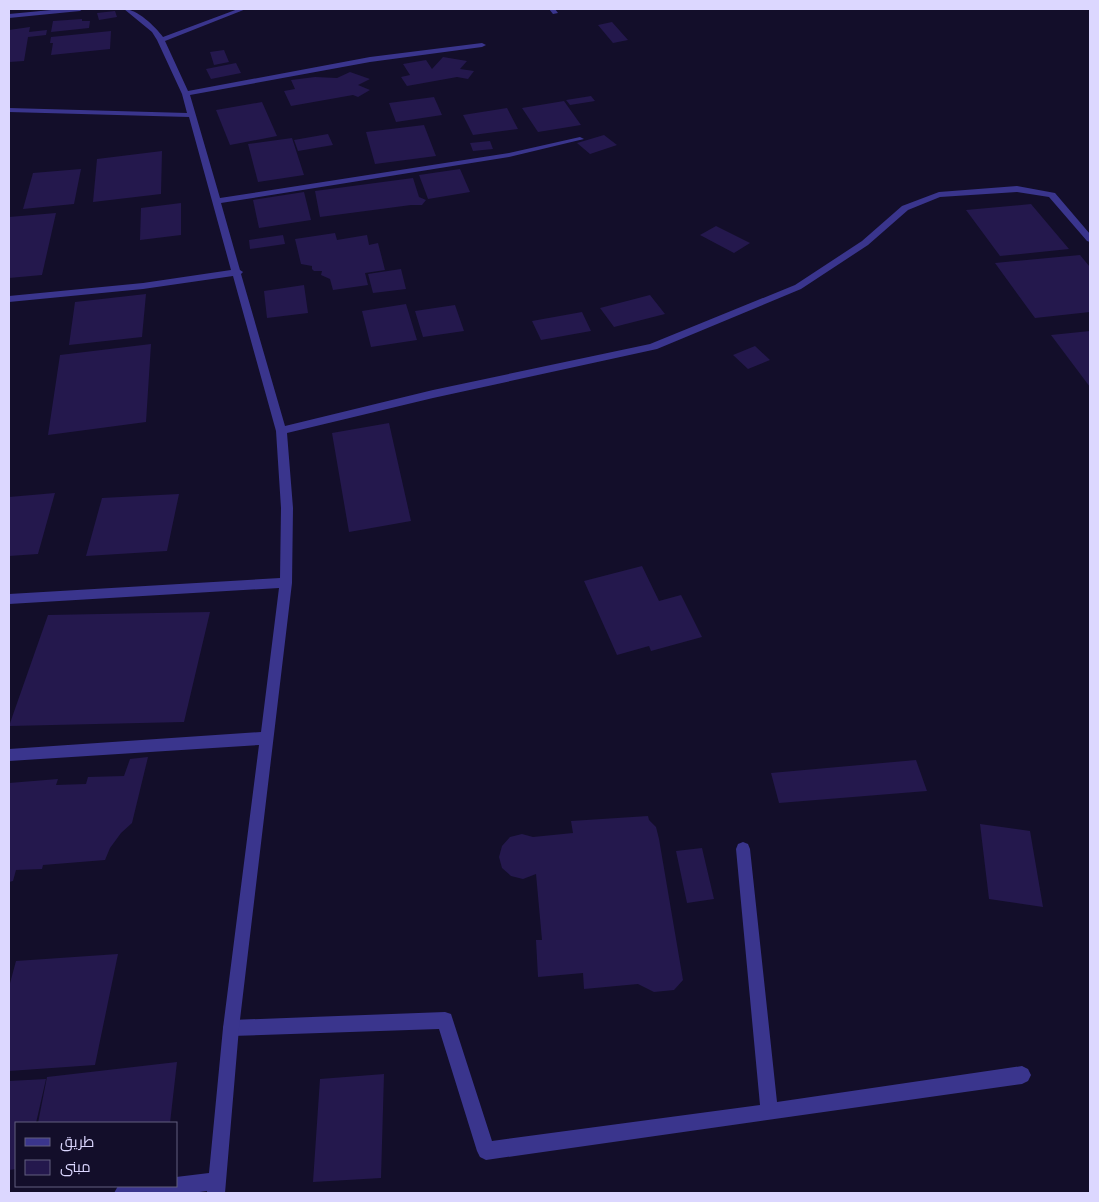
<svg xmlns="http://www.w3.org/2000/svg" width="1099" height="1202" viewBox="0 0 1099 1202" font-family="Jost,Cairo,sans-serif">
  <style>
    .building { fill: #24184d }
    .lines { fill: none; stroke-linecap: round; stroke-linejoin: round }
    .lane { fill: #3a358d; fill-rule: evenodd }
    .street { fill: #3a358d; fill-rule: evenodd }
  </style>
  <rect width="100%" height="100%" fill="#130e2a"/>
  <path class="building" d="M115,11L117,17L99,20L97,13Z
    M82,19V21H90L89,28L51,32L53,21Z
    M612,22L628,40L613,43L598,25Z
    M30,27L29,32L47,30L46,35L28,37L24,61L9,62V30Z
    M111,31L110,49L51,55L53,43H50L51,37Z
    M224,50L229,62L214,65L210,52Z
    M443,57L467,61L460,69L474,71L468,79L457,77L407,86L401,77L410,75L403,64L426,60L432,69Z
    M236,63L241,73L211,79L206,69Z
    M350,72L370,79L358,85L370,90L358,97L353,95L291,106L284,91L295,89L291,80L315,77L337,78Z
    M591,96L595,101L570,105L566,100Z
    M434,97L442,115L396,122L389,103Z
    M564,101L581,125L538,132L522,108Z
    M262,102L277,136L230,145L216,110Z
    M507,108L518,129L473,135L463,115Z
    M424,125L436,156L375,164L366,132Z
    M328,134L333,145L298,151L294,140Z
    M604,135L617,145L590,154L577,143Z
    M292,138L304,175L258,182L248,144Z
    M490,141L493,149L473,151L470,143Z
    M162,151L161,194L93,202L97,159Z
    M81,169L74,204L23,209L33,173Z
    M460,169L470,192L428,199L419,175Z
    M413,178L419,197L426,200L422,205H411L320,217L315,191Z
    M304,192L311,220L259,228L253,200Z
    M181,203V235L140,240L141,208Z
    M1031,204L1069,249L1000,256L966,210Z
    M56,213L42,275L9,278V217Z
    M716,226L750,243L734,253L700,235Z
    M335,233L337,240L367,235L369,245L378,243L385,270L365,273L368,285L333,290L330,279L321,275L322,271H314L312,269V266L301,264L295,239Z
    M283,235L285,244L250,249L249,240Z
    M1080,255L1090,267V312L1035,318L995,263Z
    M401,269L406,289L373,293L368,274Z
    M304,285L308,313L267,318L264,291Z
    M146,294L142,337L69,345L75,302Z
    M650,295L665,314L614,327L600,308Z
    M406,304L417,340L371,347L362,311Z
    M455,305L464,331L423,337L415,311Z
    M582,312L591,331L541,340L532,321Z
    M1090,331V387L1051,335Z
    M151,344L146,422L48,435L60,355Z
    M755,346L770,360L748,369L733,355Z
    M389,423L411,521L349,532L332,433Z
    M55,493L38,554L9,556V497Z
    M179,494L167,551L86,556L102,498Z
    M642,566L659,601L681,595L702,637L651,651L649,646L617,655L584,581Z
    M210,612L184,722L9,726L48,615Z
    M148,757L132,823L121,833L110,848L105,860L43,865L42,869L16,870L13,881L9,882V783L58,779L56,785L86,784L88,777L124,776L130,759Z
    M916,760L927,791L779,803L771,773Z
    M648,816L649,820L656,827L659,839L683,980L674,990L654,992L638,984L584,989L583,973L538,977L536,940H542L536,874L523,879L511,876L502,868L499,857L502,846L510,837L522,834L533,837L573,833L571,821Z
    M980,824L1030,831L1043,907L989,899Z
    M702,848L714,899L687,903L676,851Z
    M118,954L95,1065L9,1071V987L16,961Z
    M177,1062L170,1123H38L47,1077Z
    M384,1074L381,1178L313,1182L320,1079Z
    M46,1079L36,1123H16V1169L9,1170V1081Z"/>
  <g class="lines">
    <path class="lane" d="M743,842L748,844L750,849L777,1102L1022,1066L1028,1069L1031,1075L1028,1081L1022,1084L486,1160L480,1157L477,1151L439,1029L231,1036L225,1034L223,1028L225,1022L231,1020L445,1012L451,1014L492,1141L760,1105L736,849L738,844Z"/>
    <path class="street" d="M62,9H83L80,11L9,18V14Z
      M124,9C137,9 155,26 163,37L238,9H246L165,41L188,91L370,57L482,43L486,45L482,47L370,62L190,95L220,198L509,153L580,137L584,139L509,157L221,203L240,270L243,272L241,274L285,426L433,390L650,344L795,285L862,241L902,206L939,192L1017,186L1055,193L1090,234V242L1087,241L1049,197L1017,192L940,197L908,210L868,245L801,289L657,349L433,398L287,433L293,508L292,583L239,1028L225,1193H207V1191L192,1193H114L118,1186H176V1177L209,1173L223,1028L259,745L9,761V749L261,732L279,588L9,604V594L280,578L281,508L276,431L233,276L143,289L9,302V296L143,283L231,270L189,117L9,112V108L187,113L182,94L157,40L152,32Z
      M549,9H555L558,13L553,14Z"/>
  </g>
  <rect width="1099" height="1202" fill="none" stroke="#dcd7ff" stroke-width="20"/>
  <rect x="15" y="1122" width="162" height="65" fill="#130e2a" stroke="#635e7f"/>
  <rect x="25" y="1138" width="25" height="8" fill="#3a358d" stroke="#635e7f"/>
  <text x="60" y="1147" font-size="15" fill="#dcd7ff">طريق</text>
  <rect x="25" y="1160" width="25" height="15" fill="#24184d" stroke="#635e7f"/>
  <text x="60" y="1172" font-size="15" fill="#dcd7ff">مبنى</text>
</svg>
